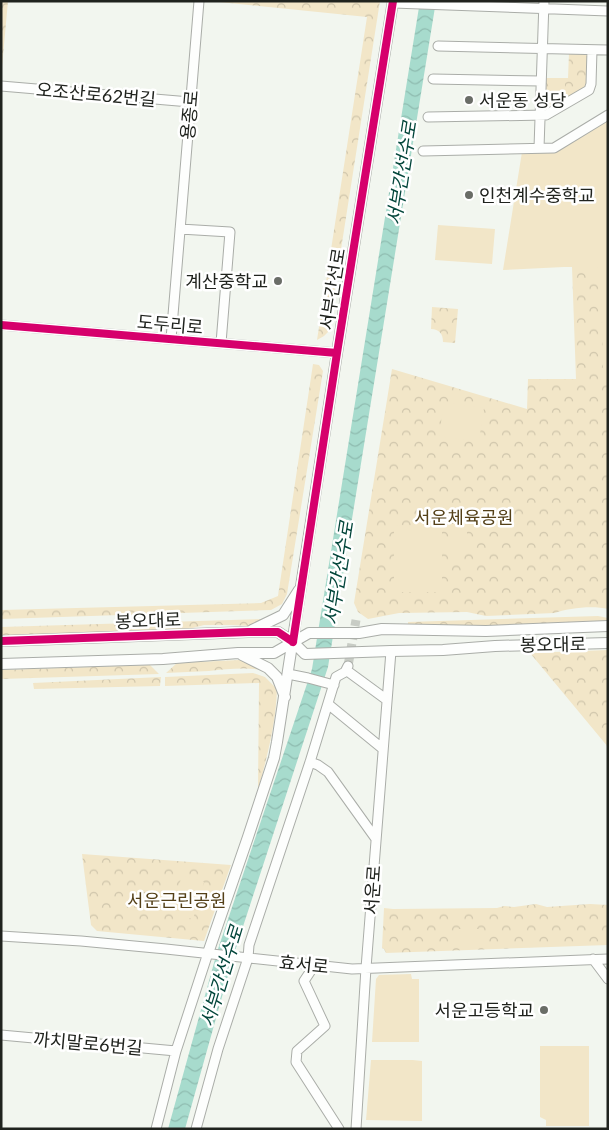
<svg xmlns="http://www.w3.org/2000/svg" width="609" height="1130" viewBox="0 0 609 1130" font-family="Lato,'Noto Sans KR',sans-serif">
  <style>
    .park { fill: url(#park-crowns) }
    .garden { fill: #f2e6c8 }
    .water { fill: url(#water-waves) }
    .lines { fill: none; stroke-linecap: round; stroke-linejoin: round }
    .minor-tunnel { stroke: #c8ccc5; stroke-width: 9; stroke-dasharray: 9 4.5; stroke-linecap: butt }
    .minor-casing { stroke: #aaada8; stroke-width: 11 }
    .major-casing { stroke: #aaada8; stroke-width: 12 }
    .minor { stroke: #fdfefd; stroke-width: 9 }
    .major { stroke: #fdfefd; stroke-width: 10 }
    .cycleway-casing { stroke: #fff; stroke-width: 11 }
    .cycleway { stroke: #d6006c; stroke-width: 8 }
    .poi-dot { fill: #6a6d67; stroke: #fff; stroke-width: 2 }
    .labels { text-anchor: middle; dominant-baseline: central; stroke-width: 5; stroke-linejoin: round; paint-order: stroke }
    .street-label { font-size: 18px; fill: #20231e; stroke: #fff }
    .poi-label { font-size: 18px; fill: #20231e; stroke: #fff; text-anchor: start }
    .park-label { font-size: 18px; fill: #544018; stroke: #fff }
    .water-label { font-size: 19px; font-style: italic; fill: #03463b; stroke: #fff }
  </style>
  <defs>
    <pattern id="park-crowns" width="20" height="18" patternUnits="userSpaceOnUse" patternTransform="scale(1.25)"><rect width="20" height="18" fill="#f2e6c8"/><path d="M2 6a3 3 0 1 1 6 0M12 15a3 3 0 1 1 6 0" fill="none" stroke="#cfc5ab"/></pattern>
    <pattern id="water-waves" width="16" height="10" patternUnits="userSpaceOnUse" patternTransform="scale(1.25)"><rect width="16" height="10" fill="#a7dbcd"/><path d="M0 5q4-4 8 0t8 0" fill="none" stroke="#8fbcb0"/></pattern>
  </defs>
  <rect width="100%" height="100%" fill="#f2f6ef"/>
  <path class="park" d="M1,1H8L1,78Z
    M210,1H380L328,332L324,336L317,340L367,17Z
    M590,52L588,87L544,109L545,78H568L569,53Z
    M572,267H608V609C593,605 568,608 554,613L486,616L467,612L399,613L368,619L358,612L354,603L392,369L527,409L528,379H576Z
    M432,307L458,309L455,343L443,342C443,334 439,329 431,329Z
    M313,364L319,365L323,371L287,594L282,604L271,610L1,619V610L261,603L278,596Z
    M598,616L608,618V621L475,626L408,624V622Z
    M263,619L264,623L249,626L231,625H204L189,629L1,637V627Z
    M608,650V747L530,653Z
    M239,660L252,662L263,670C245,667 227,669 209,671C195,672 180,672 166,673L177,663Z
    M150,665L159,674L1,679V670Z
    M253,673L265,677L277,689C276,724 267,757 258,790L259,683L165,686V677Z
    M161,677L160,686L34,689L33,683Z
    M82,854L231,865L204,941L97,931L91,925Z
    M536,904L547,907L590,904L608,905V945L386,953L384,949L382,948L384,908L393,909L497,908L504,906L514,907Z"/>
  <path class="garden" d="M549,80H565V97H549Z
    M608,119V267H564L503,270L522,152L556,151Z
    M438,225L495,229L492,264L435,260Z
    M601,268H608V372L603,373Z
    M444,402L484,408L479,440L476,442L439,436Z
    M450,524H467V553H450Z
    M394,525L442,526V592H394Z
    M182,875L204,882L193,919L171,913Z
    M456,929H480V943H456Z
    M411,974L412,979H419V1042H372L376,979L379,975Z
    M540,1046H589V1126H546V1120L540,1117Z
    M371,1060H413L422,1061V1121L366,1120Z"/>
  <path class="water" d="M420,1H436L328,667L234,954L185,1129H168L217,952L312,669Z"/>
  <g class="lines">
    <path class="minor-tunnel" d="M348,666L356,620"/>
    <g class="minor-casing">
      <path id="minor" d="M393,3L608,11
        M438,46L608,50
        M433,79L541,81
        M1,86L190,102
        M428,117L546,115L589,90L591,84L592,50
        M539,148L544,1
        M423,151L554,148L608,115
        M180,229L230,232L221,343
        M1,325L337,353
        M171,339L199,1
        M346,670L387,700
        M288,674L308,678L334,685
        M328,704L383,749
        M310,762L318,765L328,772L376,839
        M1,936L81,941L166,949L352,969L608,959
        M593,959L608,979
        M311,964L310,972L304,981L325,1026L297,1051L296,1062L339,1129
        M1,1035L176,1051
        M156,1129L176,1051L208,953
        M196,1129L218,1049L248,958L249,945L310,762L336,677L345,672L348,666
        M356,1129L366,968L391,651"/>
    </g>
    <g class="major-casing">
      <path id="major" d="M252,630L283,615L299,590
        M1,641L248,632H278L293,642L305,654L391,651L443,650L495,646L608,643
        M242,655L268,668L277,677L285,697
        M1,664L163,659L238,653H274L309,633H359L382,629L486,631L608,626
        M208,953L248,837L274,758L277,742L337,353L393,1"/>
    </g>
    <use href="#minor" class="minor"/>
    <use href="#major" class="major"/>
    <g class="cycleway-casing">
      <path id="cycleway" d="M1,325L337,353
        M1,641L248,632H278L293,642
        M293,642L337,353L393,1"/>
    </g>
    <use href="#cycleway" class="cycleway"/>
  </g>
  <g class="poi-dot">
    <circle cx="469" cy="100" r="5"/>
    <circle cx="469" cy="195" r="5"/>
    <circle cx="278" cy="281" r="5"/>
    <circle cx="544" cy="1010" r="5"/>
  </g>
  <g class="labels">
    <g class="street-label">
      <text transform="translate(96 94) rotate(5)">오조산로62번길</text>
      <text transform="translate(189 115) rotate(-85)">용종로</text>
      <text transform="translate(332 289) rotate(-81)">서부간선로</text>
      <text transform="translate(170 324) rotate(5)">도두리로</text>
      <text transform="translate(148 620) rotate(-2)">봉오대로</text>
      <text transform="translate(553 644) rotate(-1)">봉오대로</text>
      <text transform="translate(372 890) rotate(-86)">서운로</text>
      <text transform="translate(304 964) rotate(6)">효서로</text>
      <text transform="translate(88 1043) rotate(5)">까치말로6번길</text>
    </g>
    <g class="poi-label">
      <text x="479" y="100">서운동 성당</text>
      <text x="479" y="195">인천계수중학교</text>
      <text x="268" y="281" text-anchor="end">계산중학교</text>
      <text x="534" y="1010" text-anchor="end">서운고등학교</text>
    </g>
    <g class="park-label">
      <text x="464" y="517">서운체육공원</text>
      <text x="177" y="900">서운근린공원</text>
    </g>
    <g class="water-label">
      <text transform="translate(401 173) rotate(-81)">서부간선수로</text>
      <text transform="translate(338 573) rotate(-81)">서부간선수로</text>
      <text transform="translate(221 976) rotate(-73)">서부간선수로</text>
    </g>
  </g>
  <rect width="609" height="1130" fill="none" stroke="#20231e" stroke-width="5"/>
</svg>
